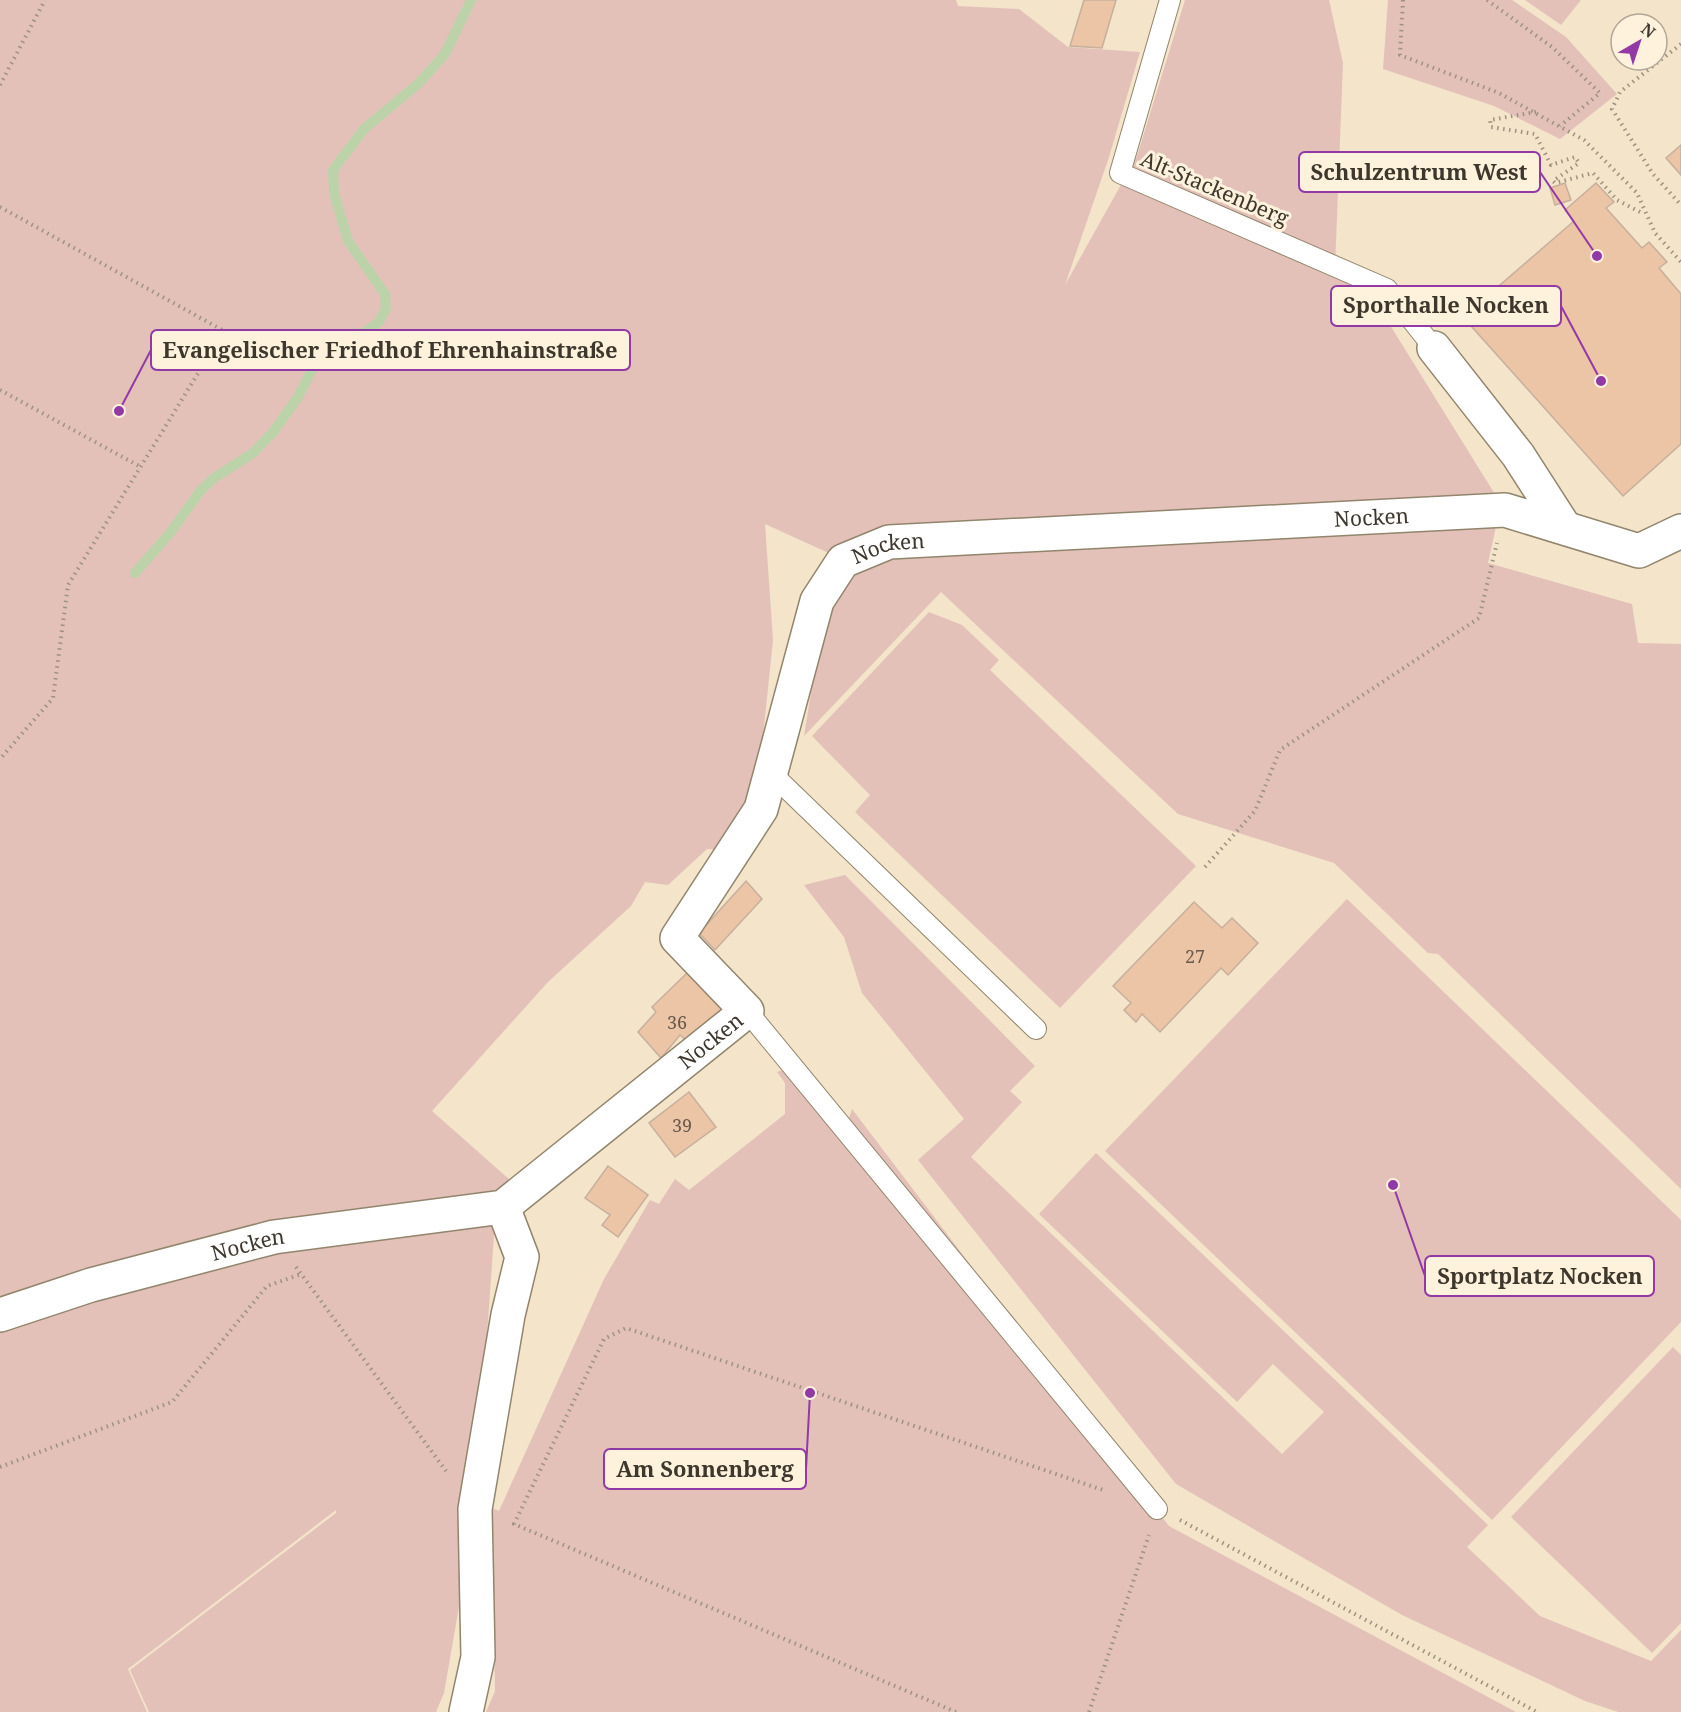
<svg xmlns="http://www.w3.org/2000/svg" width="1681" height="1712" viewBox="0 0 1681 1712" font-family="'Noto Serif',serif">
  <style>
    .green { fill: #e3c1b9 }
    .lines { fill: none; stroke-linecap: round; stroke-linejoin: round }
    .stream { stroke: #bcd3aa; stroke-width: 10 }
    .building { fill: #ecc4a6; stroke: #c7af9d; stroke-width: 1.5 }
    .lane-casing { stroke: #92856d; stroke-width: 22 }
    .street-casing { stroke: #92856d; stroke-width: 36 }
    .path { stroke: #9d9280; stroke-width: 4; stroke-dasharray: 1.5 4.5; stroke-linecap: butt }
    .lane { stroke: #fff; stroke-width: 20 }
    .street { stroke: #fff; stroke-width: 33 }
    .labels { text-anchor: middle; dominant-baseline: central; stroke-width: 6; stroke-linejoin: round; paint-order: stroke }
    .number-label { font-size: 18px; fill: #695a4b }
    .street-label { font-size: 21px; fill: #3d372d; stroke: #fef2dd }
    .leader { fill: none; stroke: #9339a5; stroke-width: 2 }
    .callout-dot { fill: #9339a5; stroke: #fef2dd; stroke-width: 2 }
    .callout { fill: #fef2dd; stroke: #9339a5; stroke-width: 2 }
    .callout-label { font-size: 22px; text-anchor: middle; font-weight: bold; fill: #3d372d }
  </style>
  <rect width="100%" height="100%" fill="#f3e4ca"/>
  <path class="green" d="M0,0H956L958,6L1019,9L1068,47L1140,52L1109,157L1065,285L1137,156L1185,0H1329L1343,63L1335,268L1367,288L1501,504L1488,563L1632,604L1638,643L1681,644V1189L1438,954L1428,953L1334,863L1178,814L941,592L804,736L833,555L765,524L773,640L759,775L722,850L707,849L668,885L645,882L631,906L548,982L432,1111L519,1188L0,1304Z
    M1388,0H1512L1566,37L1617,94L1560,139L1494,106L1383,69Z
    M1525,0H1581L1561,25Z
    M929,612L962,625L999,660L990,670L1196,866L1060,1008L855,812L870,795L812,736Z
    M845,875L1035,1066L1010,1091L1022,1102L971,1157L1282,1454L1324,1412L1273,1364L1237,1402L1039,1214L1096,1153L1488,1525L1467,1547L1540,1616L1651,1661L1681,1630V1712H1618L1585,1701L1402,1615L1176,1484L918,1160L964,1119L862,993L844,937L804,885Z
    M1347,899L1681,1220V1322L1492,1520L1105,1151Z
    M803,1062L849,1118L852,1109L1169,1526L1516,1712H486L495,1691L492,1508L499,1511L604,1279L650,1200L659,1204L675,1179L689,1190L785,1114V1083L777,1072Z
    M495,1221L474,1521L444,1693L436,1712H149L130,1670L336,1513V1510L128,1669L147,1712H0V1325L278,1243Z
    M1673,1347L1681,1355V1623L1652,1653L1511,1517Z"/>
  <g class="lines">
    <path class="stream" d="M135,573L170,533L201,490L214,478L253,453L274,431L298,397L320,354L337,340L365,332L379,322L386,308L385,294L348,241L334,193L333,170L364,129L419,83L445,54L471,0"/>
  </g>
  <path class="building" d="M1084,0H1116L1102,48L1070,46Z
    M1681,145V175L1666,158Z
    M1565,183L1571,200L1555,205L1550,188Z
    M1596,183L1614,202L1606,208L1642,248L1649,242L1667,262L1659,268L1681,294V444L1623,496L1463,317L1574,221L1565,210Z
    M746,881L762,899L715,950L699,933Z
    M1194,902L1222,928L1232,918L1258,943L1228,975L1221,968L1160,1032L1142,1014L1136,1022L1124,1010L1131,1003L1113,986Z
    M689,971L724,1007L687,1041L680,1035L661,1058L638,1032L656,1012L652,1007Z
    M689,1092L716,1127L675,1157L649,1123Z
    M608,1166L648,1195L618,1237L602,1225L610,1215L585,1198Z"/>
  <g class="lines">
    <g class="lane-casing">
      <path id="lane" d="M1170,0L1120,173L1387,289L1434,348
        M772,774L1036,1029
        M747,1011L1157,1509"/>
    </g>
    <g class="street-casing">
      <g id="street">
        <path d="M1434,348L1518,455L1565,528"/>
        <path id="s1" d="M0,1315L91,1285L274,1237L503,1207L747,1011L677,938L761,809L817,601L843,561L889,542L1505,510L1639,551L1681,531"/>
        <path d="M466,1712L478,1657L475,1509L508,1315L522,1257L503,1207"/>
      </g>
    </g>
    <path class="path" d="M1403,0L1400,55L1499,93L1584,140L1637,193L1655,233L1681,262
      M1487,0L1552,47L1600,93L1560,126
      M1681,44L1620,92L1612,109L1653,174L1681,205
      M0,85L45,0
      M1536,112L1490,120L1491,127L1535,134L1551,165L1575,157L1579,163L1553,181L1555,183L1593,173L1617,200L1644,214
      M0,207L224,331L68,585L53,698L0,759
      M0,390L141,467
      M1205,867L1255,811L1280,750L1479,618L1497,543
      M296,1267L446,1471
      M0,1467L172,1402L267,1286L301,1274
      M1180,1520L1537,1712
      M956,1712L514,1524L604,1339L626,1328L1106,1491
      M1089,1712L1149,1535"/>
    <use href="#lane" class="lane"/>
    <use href="#street" class="street"/>
  </g>
  <g class="labels">
    <g class="number-label">
      <text x="1195" y="956">27</text>
      <text x="677" y="1022">36</text>
      <text x="682" y="1125">39</text>
    </g>
    <g class="street-label">
      <text transform="translate(1215 188) rotate(23)">Alt-Stackenberg</text>
      <text stroke="none"><textPath href="#s1" startOffset="1880">Nocken</textPath></text>
      <text stroke="none"><textPath href="#s1" startOffset="1395">Nocken</textPath></text>
      <text stroke="none"><textPath href="#s1" startOffset="782">Nocken</textPath></text>
      <text stroke="none"><textPath href="#s1" startOffset="258">Nocken</textPath></text>
    </g>
  </g>
  <path class="leader" d="M1597 256L1540 172M1601 381L1561 306M119 411L151 350M1393 1185L1425 1276M810 1393L806 1469"/>
  <g class="callout-dot">
    <circle cx="1597" cy="256" r="6"/>
    <circle cx="1601" cy="381" r="6"/>
    <circle cx="119" cy="411" r="6"/>
    <circle cx="1393" cy="1185" r="6"/>
    <circle cx="810" cy="1393" r="6"/>
  </g>
  <g class="callout">
    <rect x="1299" y="152" width="241" height="40" rx="6"/>
    <rect x="1331" y="286" width="230" height="40" rx="6"/>
    <rect x="151" y="330" width="479" height="40" rx="6"/>
    <rect x="1425" y="1256" width="229" height="40" rx="6"/>
    <rect x="604" y="1449" width="202" height="40" rx="6"/>
  </g>
  <g class="callout-label">
    <text x="1419" y="180">Schulzentrum West</text>
    <text x="1446" y="313">Sporthalle Nocken</text>
    <text x="390" y="358">Evangelischer Friedhof Ehrenhainstraße</text>
    <text x="1540" y="1284">Sportplatz Nocken</text>
    <text x="705" y="1477">Am Sonnenberg</text>
  </g>
  <g transform="translate(1639 42) rotate(39)"><circle r="28" fill="#fef2dd" stroke="#b1a797" stroke-width="1.5"/>
  <path d="M0-4.5L10 22L0 15L-10 22Z" fill="#9339a5"/>
  <text y="-9" font-size="16" font-weight="bold" text-anchor="middle" fill="#3d372d">N</text>
  </g>
</svg>
